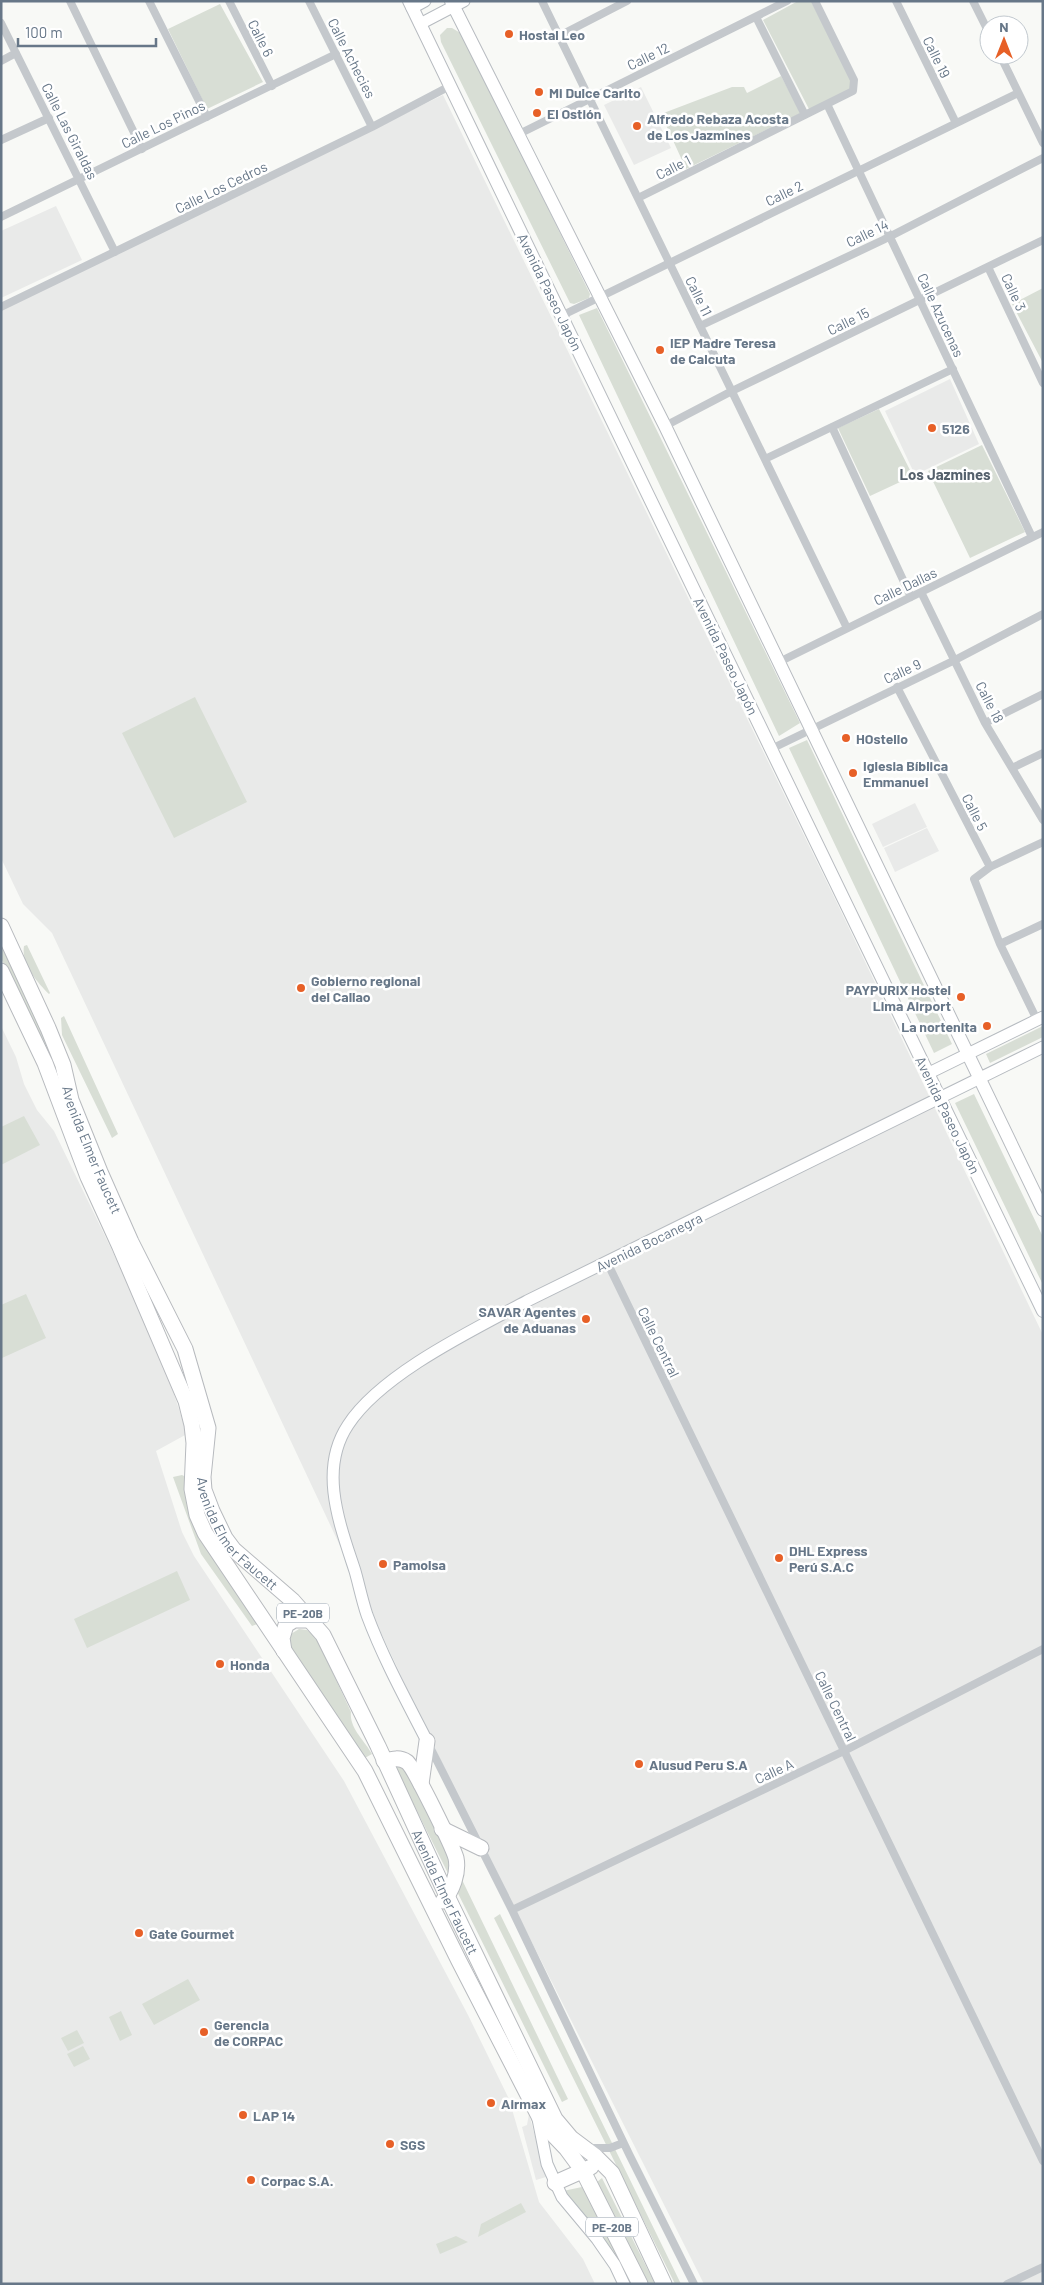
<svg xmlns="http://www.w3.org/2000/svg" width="1044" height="2285" viewBox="0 0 1044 2285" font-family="Barlow,sans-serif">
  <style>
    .built { fill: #e9eae9 }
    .green { fill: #d8ded5 }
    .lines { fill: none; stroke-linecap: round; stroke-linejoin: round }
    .secondary-casing { stroke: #b6bbc0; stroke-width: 13 }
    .primary-casing { stroke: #b7bbc0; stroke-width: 14 }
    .highway-casing { stroke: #b7babe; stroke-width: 17 }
    .street { stroke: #c4c8cc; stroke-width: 8 }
    .secondary { stroke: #fff; stroke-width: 11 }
    .primary { stroke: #fff; stroke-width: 12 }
    .highway { stroke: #fff; stroke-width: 15 }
    .poi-dot { fill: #e76027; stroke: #fff; stroke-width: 2 }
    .labels { text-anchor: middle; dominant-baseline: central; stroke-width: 5; stroke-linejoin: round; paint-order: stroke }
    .shield { fill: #fff; stroke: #95a0ac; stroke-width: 1 }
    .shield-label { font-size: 12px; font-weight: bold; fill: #677788 }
    .poi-label { font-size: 14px; font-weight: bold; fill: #677788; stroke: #fff; text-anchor: start }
    .street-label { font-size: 14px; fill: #677788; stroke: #fff }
    .neighbourhood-label { font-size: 15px; font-weight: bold; fill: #55616c; stroke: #fff }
  </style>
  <rect width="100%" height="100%" fill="#f8f9f6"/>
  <path class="built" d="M641,87L671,148L634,165L604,105Z
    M443,95L837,903L1043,1335V2284H704L451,1782L52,933L23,904L1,858V309Z
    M56,206L82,260L1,298V231Z
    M950,379L979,444L915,475L885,411Z
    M915,803L927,827L883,847L872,824Z
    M927,828L939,851L895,872L884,848Z
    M1,1026L16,1057L24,1084L37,1110L54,1131L158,1345L187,1434L156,1451L182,1532L194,1556L344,1781L468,2015L509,2099L539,2202L583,2259L595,2284H1Z
    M529,2114L546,2177L536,2180L522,2127L527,2125Z"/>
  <path class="green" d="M798,1H811L851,80L850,90L810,111L763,20Z
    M220,4L263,82L207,109L168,29Z
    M447,28H452L462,34L590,294L589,298L574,304L570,303L441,42L440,35Z
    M781,76L801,113L686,169L661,114L732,87H744L747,93Z
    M1043,288V363L1012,304Z
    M597,308L800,723L779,736L579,315Z
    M879,409L913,476L870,496L838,428Z
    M982,445L1025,532L970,558L928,471Z
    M195,697L247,802L174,838L122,733Z
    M807,740L952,1044L934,1053L789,748Z
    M1,943L49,1049L48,1050L43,1047L1,958Z
    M27,945L50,993L49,994C37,982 21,964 24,946Z
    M64,1016L118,1134L112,1138L62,1035L61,1018Z
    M1043,1026V1037L990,1063L986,1054Z
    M974,1094L1043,1237V1285L955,1103Z
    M24,1116L40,1145L1,1165V1127Z
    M26,1294L46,1338L2,1358L1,1305Z
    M182,1475L186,1477L200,1513L260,1623L252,1626L201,1554L173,1477Z
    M177,1571L190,1600L87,1648L74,1619Z
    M299,1629L307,1630L316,1637L351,1712C349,1728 365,1741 372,1754L363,1759L288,1645L291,1634Z
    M396,1766H407L568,2099L562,2102L397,1771Z
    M500,1914L681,2284H675L494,1918Z
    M188,1979L200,2000L154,2025L142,2004Z
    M121,2011L132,2035L120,2041L109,2017Z
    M77,2030L84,2043L68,2051L61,2038Z
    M83,2046L90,2059L74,2067L67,2054Z
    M602,2178L655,2284H648L597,2182Z
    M582,2187L619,2257L614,2259L563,2191Z
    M521,2203L526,2212L478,2237L481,2224Z
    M456,2236L468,2242L440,2254L436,2244Z"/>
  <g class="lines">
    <g class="secondary-casing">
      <path id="secondary" d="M412,8L425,1
        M420,24L464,1
        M927,1074L1043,1017
        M427,1741C406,1700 383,1658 367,1615C362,1600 359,1585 355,1571C340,1525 318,1470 348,1425C381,1374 473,1330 527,1301L1043,1047
        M538,2119L547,2164L562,2197L597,2239L615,2265L624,2284"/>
    </g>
    <g class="primary-casing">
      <path id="primary" d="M409,1L1043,1311
        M451,1L665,426L1043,1210"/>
    </g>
    <g class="highway-casing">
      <g id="highway">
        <path id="s1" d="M1,926L48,1028L63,1065L71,1100L100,1172L131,1242L185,1349L208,1428L203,1477L204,1490L212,1511L225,1538L234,1550L293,1601L323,1635L378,1746L447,1896L555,2119L571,2138L595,2156L612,2173L664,2284"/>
        <path d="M1,971L45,1063L88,1177L120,1247L186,1401L192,1425L194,1443L192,1489L197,1515L205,1533L365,1771L459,1961L543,2124L566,2148L583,2171L640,2284"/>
        <path d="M284,1651L282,1638L286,1625L294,1620H309"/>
        <path d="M384,1761C392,1759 400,1757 407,1762C414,1767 453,1847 456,1858C459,1873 452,1891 443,1901"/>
        <path d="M421,1784L427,1741"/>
        <path d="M442,1829L481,1848"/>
        <path d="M555,2183L591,2167"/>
      </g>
    </g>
    <path class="street" d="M70,1L142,149
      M149,1L207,117
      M229,1L272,86
      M309,1L372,127
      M542,1L847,628
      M896,1L956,123
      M973,1L989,33
      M756,17L805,115
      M1,23L115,252
      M559,36L627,1
      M1000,55L1043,143
      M1,61L16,53
      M827,104L1032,537
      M519,134L787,1
      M1,140L49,118
      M638,198L853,91L854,80L815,1
      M1,217L336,54
      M988,267L1043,383
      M1,307L372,127L450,86
      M561,316L1018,93
      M700,326L883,240L1043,158
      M665,426L732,391L1043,240
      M832,427L911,597
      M765,459L953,369
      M921,592L985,723L1043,820
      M779,662L1043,532
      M897,687L990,867
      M985,723L1043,694
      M771,749L955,660L1043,614
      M1012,768L1043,753
      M1000,944L1043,924
      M1037,1020L1000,944L974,879L990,867L1043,842
      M607,1262L1043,2161
      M429,1745L512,1910L629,2154L694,2284
      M512,1910L844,1751L1043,1649
      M589,2148H610L623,2143
      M1007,2284L1043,2267"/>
    <use href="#secondary" class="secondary"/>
    <use href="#primary" class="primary"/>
    <use href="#highway" class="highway"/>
  </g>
  <g class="poi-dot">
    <circle cx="509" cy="34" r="5"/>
    <circle cx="539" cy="92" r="5"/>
    <circle cx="537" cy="113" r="5"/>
    <circle cx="637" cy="126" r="5"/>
    <circle cx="660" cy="350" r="5"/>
    <circle cx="932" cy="428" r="5"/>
    <circle cx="846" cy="738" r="5"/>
    <circle cx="853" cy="773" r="5"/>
    <circle cx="301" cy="988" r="5"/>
    <circle cx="961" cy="997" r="5"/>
    <circle cx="987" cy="1026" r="5"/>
    <circle cx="586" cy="1319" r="5"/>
    <circle cx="779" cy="1558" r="5"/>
    <circle cx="383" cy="1564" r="5"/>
    <circle cx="220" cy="1664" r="5"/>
    <circle cx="639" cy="1764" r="5"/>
    <circle cx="139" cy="1933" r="5"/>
    <circle cx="204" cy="2032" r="5"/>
    <circle cx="491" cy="2103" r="5"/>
    <circle cx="243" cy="2115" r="5"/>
    <circle cx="390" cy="2144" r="5"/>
    <circle cx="251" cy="2180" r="5"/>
  </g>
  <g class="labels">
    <g class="shield">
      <rect x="277" y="1603.5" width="52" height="19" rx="4"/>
      <rect x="586" y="2217.5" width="52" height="19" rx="4"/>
    </g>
    <g class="shield-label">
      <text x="303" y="1613">PE-20B</text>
      <text x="612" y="2227">PE-20B</text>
    </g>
    <g class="poi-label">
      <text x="519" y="34">Hostal Leo</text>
      <text x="549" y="92">Mi Dulce Carito</text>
      <text x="547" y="113">El Ostión</text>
      <text x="647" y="118">Alfredo Rebaza Acosta<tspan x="647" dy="16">de Los Jazmines</tspan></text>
      <text x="670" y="342">IEP Madre Teresa<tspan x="670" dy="16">de Calcuta</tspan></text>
      <text x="942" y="428">5126</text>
      <text x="856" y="738">HOstello</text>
      <text x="863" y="765">Iglesia Bíblica<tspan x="863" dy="16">Emmanuel</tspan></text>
      <text x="311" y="980">Gobierno regional<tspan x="311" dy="16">del Callao</tspan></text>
      <text x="951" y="989" text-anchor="end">PAYPURIX Hostel<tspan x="951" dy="16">Lima Airport</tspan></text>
      <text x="977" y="1026" text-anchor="end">La nortenita</text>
      <text x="576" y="1311" text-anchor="end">SAVAR Agentes<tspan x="576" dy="16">de Aduanas</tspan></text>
      <text x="789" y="1550">DHL Express<tspan x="789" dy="16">Perú S.A.C</tspan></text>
      <text x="393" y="1564">Pamolsa</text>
      <text x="230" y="1664">Honda</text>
      <text x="649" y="1764">Alusud Peru S.A</text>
      <text x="149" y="1933">Gate Gourmet</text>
      <text x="214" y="2024">Gerencia<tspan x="214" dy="16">de CORPAC</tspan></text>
      <text x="501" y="2103">Airmax</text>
      <text x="253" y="2115">LAP 14</text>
      <text x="400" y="2144">SGS</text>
      <text x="261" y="2180">Corpac S.A.</text>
    </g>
    <g class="street-label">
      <text transform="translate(261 38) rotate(63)">Calle 6</text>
      <text transform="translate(648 56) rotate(-26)">Calle 12</text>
      <text transform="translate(937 57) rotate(64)">Calle 19</text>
      <text transform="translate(352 58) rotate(63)">Calle Achecies</text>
      <text transform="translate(163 124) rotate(-26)">Calle Los Pinos</text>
      <text transform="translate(70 131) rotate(63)">Calle Las Giraldas</text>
      <text transform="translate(673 167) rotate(-27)">Calle 1</text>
      <text transform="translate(221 187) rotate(-26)">Calle Los Cedros</text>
      <text transform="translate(784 193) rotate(-26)">Calle 2</text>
      <text transform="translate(867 233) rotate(-26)">Calle 14</text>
      <text transform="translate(550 292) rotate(64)">Avenida Paseo Japón</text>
      <text transform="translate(1014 292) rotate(65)">Calle 3</text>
      <text transform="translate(699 296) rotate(64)">Calle 11</text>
      <text transform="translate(941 315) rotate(65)">Calle Azucenas</text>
      <text transform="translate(848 321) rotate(-26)">Calle 15</text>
      <text transform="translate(905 586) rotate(-26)">Calle Dallas</text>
      <text transform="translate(726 656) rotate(64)">Avenida Paseo Japón</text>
      <text transform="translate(902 671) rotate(-25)">Calle 9</text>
      <text transform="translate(990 702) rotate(63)">Calle 18</text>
      <text transform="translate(975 812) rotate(63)">Calle 5</text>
      <text transform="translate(948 1115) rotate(64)">Avenida Paseo Japón</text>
      <text stroke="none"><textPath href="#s1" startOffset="242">Avenida Elmer Faucett</textPath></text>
      <text transform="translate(649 1242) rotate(-26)">Avenida Bocanegra</text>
      <text transform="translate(659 1342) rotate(64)">Calle Central</text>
      <text stroke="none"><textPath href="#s1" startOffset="662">Avenida Elmer Faucett</textPath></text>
      <text transform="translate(836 1706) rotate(64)">Calle Central</text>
      <text transform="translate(774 1771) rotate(-25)">Calle A</text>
      <text stroke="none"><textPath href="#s1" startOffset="1082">Avenida Elmer Faucett</textPath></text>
    </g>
    <g class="neighbourhood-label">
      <text x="945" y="474">Los Jazmines</text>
    </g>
  </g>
  <rect width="1044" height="2285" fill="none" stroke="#677788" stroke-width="5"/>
  <g transform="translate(1004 40)"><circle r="24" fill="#ffffff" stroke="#c2c9cf"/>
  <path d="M0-4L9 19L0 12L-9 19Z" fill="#e76027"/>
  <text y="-8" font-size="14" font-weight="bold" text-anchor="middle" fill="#677788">N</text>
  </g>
  <path d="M18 38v8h138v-8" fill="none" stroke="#677788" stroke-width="2.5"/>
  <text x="25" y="38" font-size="15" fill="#677788" stroke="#ffffff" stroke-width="4" paint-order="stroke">100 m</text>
</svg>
